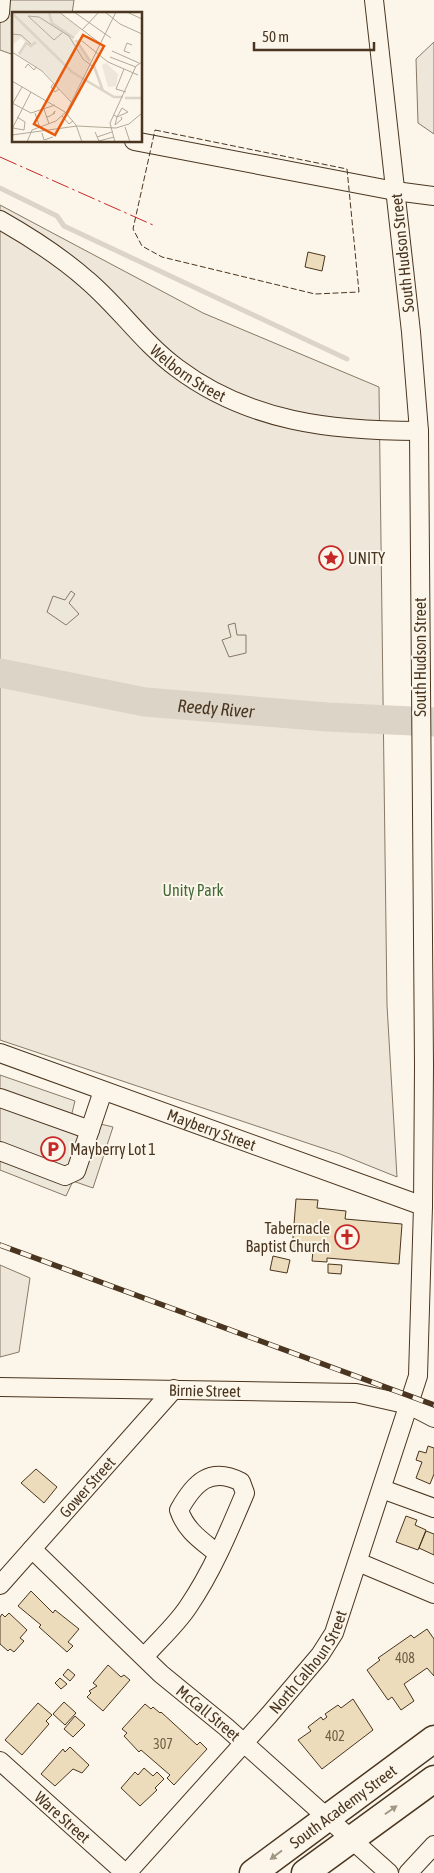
<svg xmlns="http://www.w3.org/2000/svg" width="434" height="1873" viewBox="0 0 434 1873" font-family="'Asap Condensed',sans-serif">
  <style>
    .green { fill: #ede6d9; stroke: #887966 }
    .parking { fill: #ede7d9; stroke: #887966 }
    .lines { fill: none; stroke-linecap: round; stroke-linejoin: round }
    .stream { stroke: #dcd4c6; stroke-width: 5 }
    .river { stroke: #dcd4c6; stroke-width: 29 }
    .building { fill: #ecdcbc; stroke: #4a3520 }
    .minor-casing { stroke: #4a3520; stroke-width: 20 }
    .highway-casing { stroke: #4a3520; stroke-width: 29 }
    .minor { stroke: #fbf6e9; stroke-width: 18 }
    .highway { stroke: #fbf6e9; stroke-width: 26 }
    .rail-casing { stroke: #4a3520; stroke-width: 5.5 }
    .rail { stroke: #fbf6e9; stroke-width: 4; stroke-dasharray: 11; stroke-linecap: butt }
    .fence { stroke: #4a3520; stroke-width: 1; stroke-dasharray: 6 2.5; stroke-linecap: butt }
    .power { stroke: #c62828; stroke-width: 1; stroke-dasharray: 18 4 2.5 4; stroke-linecap: butt }
    .oneway { fill: #a29684 }
    .labels { text-anchor: middle; dominant-baseline: central; stroke-width: 4; stroke-linejoin: round; paint-order: stroke }
    .number-label { font-size: 14px; fill: #725f47 }
    .street-label { font-size: 16px; fill: #4a3520; stroke: #fbf6e9 }
    .poi-label { font-size: 16px; fill: #4a3520; stroke: #fbf6e9; text-anchor: start }
    .park-label { font-size: 16px; fill: #436837; stroke: #fbf6e9 }
    .water-label { font-size: 18px; font-style: italic; fill: #4a3520; stroke: #fbf6e9 }
    .inset-river { fill: none; stroke: #dcd4c6; stroke-width: 2.5 }
    .inset-road { fill: none; stroke: #b4a999; stroke-width: 1 }
    .view { fill: #e8590c; fill-opacity: 0.15; stroke: #e8590c; stroke-width: 2.5 }
    .inset-edge { fill: none; stroke: #4a3520; stroke-width: 2.5 }
  </style>
  <rect width="100%" height="100%" fill="#fbf6e9"/>
  <path class="green" d="M434,42V134L418,123L416,59Z
    M0,205L203,313L379,387L387,1005L397,1177L340,1154L0,1040Z
    M0,1265L30,1278L19,1352L0,1357Z"/>
  <path class="parking" d="M0,0H74L72,14H14V55L0,50Z
    M71,591L75,594L69,603L79,614L66,625L47,612L53,596L65,600Z
    M235,623L237,635H246V653L229,657L222,640L231,637L228,625Z
    M0,1075L75,1101L71,1117L113,1127L93,1188L73,1181L66,1196L0,1170Z"/>
  <g class="lines">
    <path class="stream" d="M0,188L57,216L64,226L347,359"/>
    <path class="river" id="s1" d="M0,673L145,702L327,717L434,722"/>
  </g>
  <path class="building" d="M308,252L325,256L322,271L305,267Z
    M296,1199L318,1200L317,1208L346,1211L345,1219L402,1224L399,1264L327,1258V1262L312,1261L313,1251L292,1250Z
    M273,1256L290,1260L287,1273L270,1270Z
    M328,1264L342,1265L341,1274L328,1273Z
    M428,1446L434,1448V1474L430,1484L416,1478L422,1462L416,1460L419,1451L426,1453Z
    M36,1469L57,1487L44,1503L21,1483Z
    M406,1516L417,1520L415,1525L426,1530L418,1550L396,1542Z
    M426,1531L434,1534V1555L419,1548Z
    M31,1591L53,1613L55,1610L79,1629L68,1642L73,1646L67,1652L39,1627L41,1625L18,1606Z
    M9,1613L27,1630L20,1638L24,1641L14,1652L10,1649L8,1651L0,1644V1617L2,1614L5,1617Z
    M427,1629L434,1639V1676L427,1668L404,1684L414,1701L401,1710L392,1697L388,1700L367,1670L380,1660L378,1658L411,1635L414,1638Z
    M108,1665L121,1677L124,1675L130,1680L103,1711L87,1697L91,1693L89,1691L97,1686L93,1683Z
    M68,1669L75,1675L70,1681L63,1675Z
    M60,1678L67,1684L61,1689L55,1683Z
    M353,1699L373,1730L322,1769L298,1740L311,1731L308,1727L321,1717L323,1720L327,1717L325,1714L338,1705L341,1708Z
    M64,1702L76,1713L65,1725L53,1714Z
    M38,1703L52,1715L46,1721L49,1724L22,1755L5,1740Z
    M145,1704L151,1709L153,1707L160,1713L161,1712L197,1745L200,1742L207,1749L174,1785L167,1778L170,1775L141,1750L139,1752L124,1736L127,1733L122,1729Z
    M75,1716L85,1725L73,1737L64,1729Z
    M70,1747L89,1765L82,1773L73,1769L55,1786L41,1774L63,1749L65,1752Z
    M144,1768L153,1776L157,1772L164,1779L155,1788L157,1790L140,1806L121,1788L135,1772L138,1775Z"/>
  <g class="lines">
    <g class="minor-casing">
      <g id="minor">
        <path d="M0,13L1,0"/>
        <path d="M134,141L395,191L434,196"/>
        <path id="s2" d="M0,220C30,237 61,257 87,280C119,307 143,343 177,368C249,422 332,431 419,431"/>
        <path id="s3" d="M0,1053L423,1206"/>
        <path d="M0,1098L90,1130"/>
        <path d="M0,1151L65,1176L76,1171L103,1091"/>
        <path id="s4" d="M0,1387L356,1393L409,1405L434,1418"/>
        <path d="M382,1489L434,1508"/>
        <path id="s5" d="M32,1549L161,1674L226,1727L389,1873"/>
        <path d="M358,1562L434,1594"/>
        <path id="s6" d="M0,1585L174,1389"/>
        <path d="M145,1656C159,1640 176,1625 188,1607C212,1572 229,1531 245,1493L241,1482C210,1466 194,1483 179,1510C186,1531 201,1540 218,1554"/>
        <path id="s7" d="M0,1761L125,1873"/>
        <path id="s8" d="M127,1873L269,1715L320,1655L334,1633L418,1376L423,1206L424,1065L419,431L411,332L374,0"/>
        <path d="M408,1873L434,1845"/>
      </g>
    </g>
    <g class="highway-casing">
      <g id="highway">
        <path id="s9" d="M253,1873L434,1739"/>
        <path d="M305,1873L434,1779"/>
      </g>
    </g>
    <use href="#minor" class="minor"/>
    <use href="#highway" class="highway"/>
    <g class="rail-casing">
      <path id="rail" d="M0,1245L434,1405"/>
    </g>
    <use href="#rail" class="rail"/>
    <path class="fence" d="M155,130L347,169L359,292L315,294L162,257L142,246L133,229Z"/>
    <path class="power" d="M0,157L153,225"/>
  </g>
  <defs><path id="oneway-solid" d="M-6-.8H1V-3.2L6.5 0L1 3.2V.8H-6Z" transform="scale(1.25)"/></defs>
  <g class="oneway">
    <use href="#oneway-solid" transform="translate(391 1810) rotate(-35)"/>
    <use href="#oneway-solid" transform="translate(276 1855) rotate(143)"/>
  </g>
  <defs>
    <g id="sight-ring" transform="scale(1.25)"><circle r="9.5" fill="#fbf6e9" stroke="#c62828" stroke-width="1.5"/><path d="M0-6L1.8-2.2L6-1.7L2.9 1.2L3.7 5.4L0 3.3L-3.7 5.4L-2.9 1.2L-6-1.7L-1.8-2.2Z" fill="#c62828"/></g>
    <g id="parking-ring" transform="scale(1.25)"><circle r="9.5" fill="#fbf6e9" stroke="#c62828" stroke-width="1.5"/><path d="M-3.5-5.5H1a3.5 3.5 0 0 1 0 7H-1V5.5H-3.5ZM-1-3.4V-.6H.8a1.4 1.4 0 0 0 0-2.8Z" fill="#c62828"/></g>
    <g id="church-ring" transform="scale(1.25)"><circle r="9.5" fill="#fbf6e9" stroke="#c62828" stroke-width="1.5"/><path d="M-1.2-6h2.4v3.5h3.3v2.4h-3.3V6h-2.4V-.1h-3.3v-2.4h3.3Z" fill="#c62828"/></g>
  </defs>
  <g fill-rule="evenodd">
    <use href="#sight-ring" x="331" y="558"/>
    <use href="#parking-ring" x="53" y="1149"/>
    <use href="#church-ring" x="347" y="1237"/>
  </g>
  <g class="labels">
    <g class="number-label">
      <text x="405" y="1658">408</text>
      <text x="335" y="1736">402</text>
      <text x="163" y="1744">307</text>
    </g>
    <g class="street-label">
      <text transform="translate(402 253) rotate(-96)">South Hudson Street</text>
      <text stroke="none"><textPath href="#s2" startOffset="244">Welborn Street</textPath></text>
      <text transform="translate(420 657) rotate(-90)">South Hudson Street</text>
      <text stroke="none"><textPath href="#s3" startOffset="225">Mayberry Street</textPath></text>
      <text stroke="none"><textPath href="#s4" startOffset="205">Birnie Street</textPath></text>
      <text stroke="none"><textPath href="#s6" startOffset="131">Gower Street</textPath></text>
      <text stroke="none"><textPath href="#s8" startOffset="279">North Calhoun Street</textPath></text>
      <text stroke="none"><textPath href="#s5" startOffset="241">McCall Street</textPath></text>
      <text stroke="none"><textPath href="#s9" startOffset="112">South Academy Street</textPath></text>
      <text stroke="none"><textPath href="#s7" startOffset="84">Ware Street</textPath></text>
    </g>
    <g class="poi-label">
      <text x="348" y="558">UNITY</text>
      <text x="70" y="1149">Mayberry Lot 1</text>
      <text x="330" y="1228" text-anchor="end">Tabernacle<tspan x="330" dy="18">Baptist Church</tspan></text>
    </g>
    <g class="park-label">
      <text x="193" y="890">Unity Park</text>
    </g>
    <g class="water-label">
      <text stroke="none"><textPath href="#s1" startOffset="219">Reedy River</textPath></text>
    </g>
  </g>
  <g transform="translate(12 12)">
    <rect width="130" height="130" fill="#fbf6e9"/>
    <path d="M0,0H46L69,17L61,27L79,51L59,89L32,60L6,43L15,31L9,26L0,33ZM94,51L106,62L104,74L96,75L90,53Z" fill="#ede6d9"/>
    <path class="inset-river" d="M37,0L40,11L62,26M0,1L60,60L102,85H111M64,28L78,49M7,42L14,31L19,34L24,30M82,54L91,79M113,86H130"/>
    <path class="inset-road" d="M47,0L89,32M62,0L99,26M93,0L108,12L130,22M115,0L130,7M70,18L87,0M50,21L42,28L16,4L27,5L57,24L71,47L80,54M0,22L9,23L19,32M70,29L96,50L126,63M100,39L127,51M0,40L30,59L60,91M118,41L112,39L115,31L120,33M98,45L124,55M13,56L16,52L22,58L24,55M112,57L104,77L114,80M0,69L53,100L64,113L70,130M42,71L39,75L43,80L47,77M0,91L19,101L43,93M1,91L10,75M32,97L37,112M23,101L28,116M102,103L105,105L110,96L116,100L105,105L103,113L110,107L109,105M50,104L57,112L61,109M34,105L38,104L41,102H42L43,99L41,102M113,115L118,130M1,116L12,118L13,110L5,105M0,117L19,80M83,120L87,129L102,125M30,121L32,128L41,125M0,123L65,114L104,116L117,112L130,101M85,125L100,120M15,130L20,118L44,109L55,99L104,0M103,130L98,111L124,54L130,50"/>
    <path class="view" d="M71,23L92,34L43,123L22,112Z"/>
    <rect width="130" height="130" class="inset-edge"/>
  </g>
  <path d="M254 42v8h120v-8" fill="none" stroke="#4a3520" stroke-width="2.5"/>
  <text x="262" y="42" font-size="15" fill="#4a3520" stroke="#fbf6e9" stroke-width="4" paint-order="stroke">50 m</text>
</svg>
